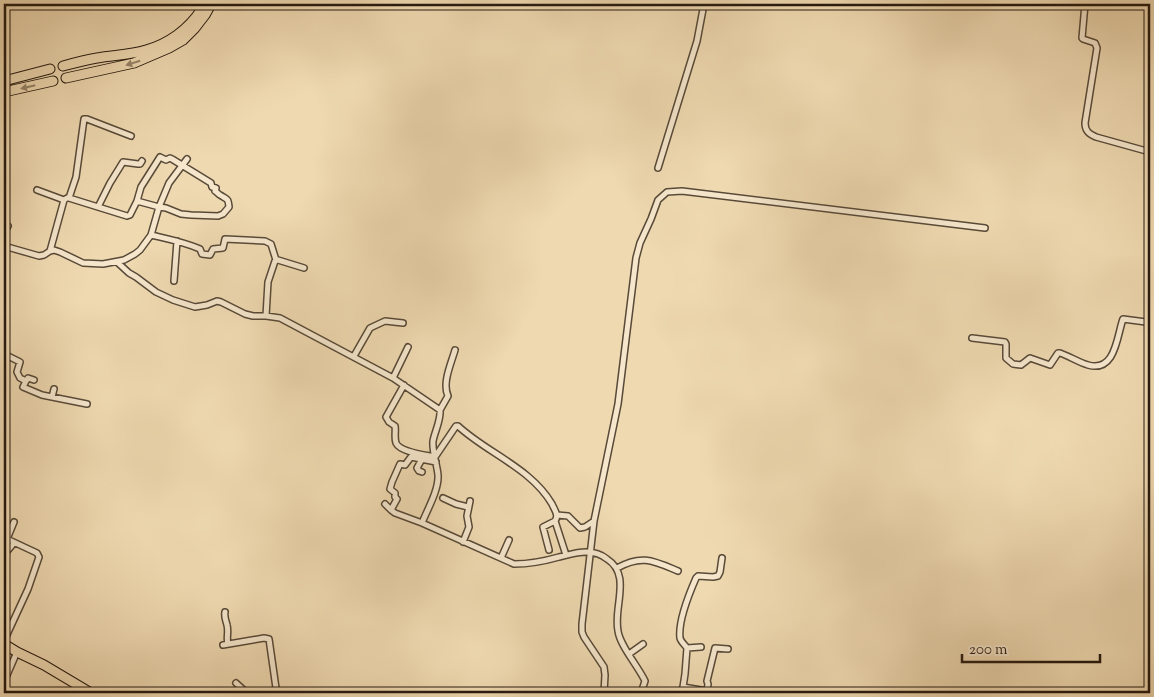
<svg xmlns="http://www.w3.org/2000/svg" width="1154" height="697" viewBox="0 0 1154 697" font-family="'Sorts Mill Goudy',serif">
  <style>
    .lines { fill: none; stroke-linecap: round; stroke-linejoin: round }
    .street-casing { stroke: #584a38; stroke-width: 8 }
    .highway-casing { stroke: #261a10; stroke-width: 11 }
    .street { stroke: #f5e6cc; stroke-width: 5 }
    .highway { stroke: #efd9b1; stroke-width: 9 }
    .oneway { fill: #958369 }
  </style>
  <rect width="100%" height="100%" fill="#efd9b1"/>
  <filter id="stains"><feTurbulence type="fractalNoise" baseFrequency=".004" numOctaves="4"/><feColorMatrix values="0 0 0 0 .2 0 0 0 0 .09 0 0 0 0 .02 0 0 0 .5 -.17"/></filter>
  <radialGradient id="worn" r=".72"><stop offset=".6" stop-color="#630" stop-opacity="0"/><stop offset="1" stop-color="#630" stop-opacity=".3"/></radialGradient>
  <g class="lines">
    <g class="street-casing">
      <path id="street" d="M1085,4L1082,38L1083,39L1095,43L1097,48L1085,123C1085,131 1089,134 1096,137L1150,152
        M658,168L697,41L704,4
        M37,190L64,200L67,198H69L127,216L130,215L137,201L159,207L166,208L181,214L191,215L218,216L223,214L229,207C228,198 228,200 220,195C218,194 217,192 215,191L216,188L212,187L211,183L172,159L170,158L166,160L160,157L141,187L137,201
        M69,198L76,177L84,119H87L131,136
        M98,207L110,183L123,162L138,164H140L142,161
        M4,233L8,226
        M151,235C168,239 184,242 200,249L202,254L210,255L213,249L223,248L225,239L265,241L271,244L276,260
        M4,246L39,256L44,255L50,251L54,250L60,252L83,263L103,264L124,260L135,254L140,250L151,235L159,207L169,183L187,159
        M50,251L64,200
        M117,262L129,273L136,277L156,292L173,300L195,307L207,305L217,301L221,302L245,314L253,316H266L280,318L393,378L440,410C441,420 435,431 433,441C432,452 437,464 438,475C439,490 427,510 422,523L514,564C529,564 545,561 559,557C568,555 577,552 586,552C593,552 601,554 607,559C632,575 613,607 618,631C620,646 638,666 645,681L641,693
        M174,281L177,241
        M266,316L268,282L275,261L278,260L304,268
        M972,338L1005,342L1006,344V358L1013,364L1021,365L1030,358L1050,365L1058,353H1060C1069,356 1078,362 1088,365C1116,373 1117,335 1123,319L1146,322L1150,321
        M4,354L20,362L17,372L20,378L26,381L23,387L42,395L87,404
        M354,356L370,328L385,321L403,323
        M393,378L408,347
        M26,381L28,378L34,380
        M404,385L386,417L389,422L395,426C396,431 394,437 396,443C400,452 425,455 435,457L456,426H458C487,453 531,468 552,504C555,511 559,515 555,521L566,555
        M52,397L54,389
        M440,410L448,396C442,383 451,364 455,350
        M422,472L419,471L417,468L422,459
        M443,498L456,504L468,507
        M385,504L391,510L395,513L422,523
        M391,510L397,499L395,497V493L390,489L392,482L400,464L405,465L411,457L436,462
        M557,515L568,516L580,528L585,527L594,521
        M463,542L469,527L467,516L470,501
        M549,550L543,527L555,521
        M4,555L14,543
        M501,558L509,540
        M617,568C642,554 654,561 678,571
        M225,612C224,618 226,620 227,625C229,632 226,638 228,644
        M4,641L28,589L39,557L37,553L7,539L14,522
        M223,645L264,638L269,639L276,688L273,693
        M687,648L701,647
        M629,654L643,644
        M4,682L17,652
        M236,683L247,693
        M683,687L685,674L687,648C685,645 681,642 680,638C678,621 689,594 696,578L698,576L713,577L718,576L720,572L722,558
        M707,691L708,684L707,681L715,648L728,649
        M604,693L605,675L604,667L584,637L582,632V624L594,521L618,404L636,258L640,243L651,219L658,200L667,192L682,191L985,228
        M680,693L683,687L719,693"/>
    </g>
    <g class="highway-casing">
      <path id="highway" d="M63,66C74,63 85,60 97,58C113,55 130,55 146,50C168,44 189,29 201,10
        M66,78L134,63L169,48L183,40L195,28L205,15L211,4
        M4,81L50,69
        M4,92L53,81
        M4,644L17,652L44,665L91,693"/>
    </g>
    <use href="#street" class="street"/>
    <use href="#highway" class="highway"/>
  </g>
  <defs><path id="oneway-solid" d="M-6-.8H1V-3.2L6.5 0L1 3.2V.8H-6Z" transform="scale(1.25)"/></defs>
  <g class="oneway">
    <use href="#oneway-solid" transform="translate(133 63) rotate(163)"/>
    <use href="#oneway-solid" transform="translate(28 87) rotate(167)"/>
  </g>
  <rect width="1154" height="697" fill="none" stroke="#efd9b1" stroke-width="20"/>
  <rect x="5" y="5" width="1144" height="687" fill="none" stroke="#261a10" stroke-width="2.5"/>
  <rect x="10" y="10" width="1134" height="677" fill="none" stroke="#261a10"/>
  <path d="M962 654v8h138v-8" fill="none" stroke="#261a10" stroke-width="2.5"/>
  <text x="969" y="654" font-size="15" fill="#261a10" stroke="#f5e6cc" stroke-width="4" paint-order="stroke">200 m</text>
  <rect width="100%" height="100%" filter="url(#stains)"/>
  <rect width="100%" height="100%" fill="url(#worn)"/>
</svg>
